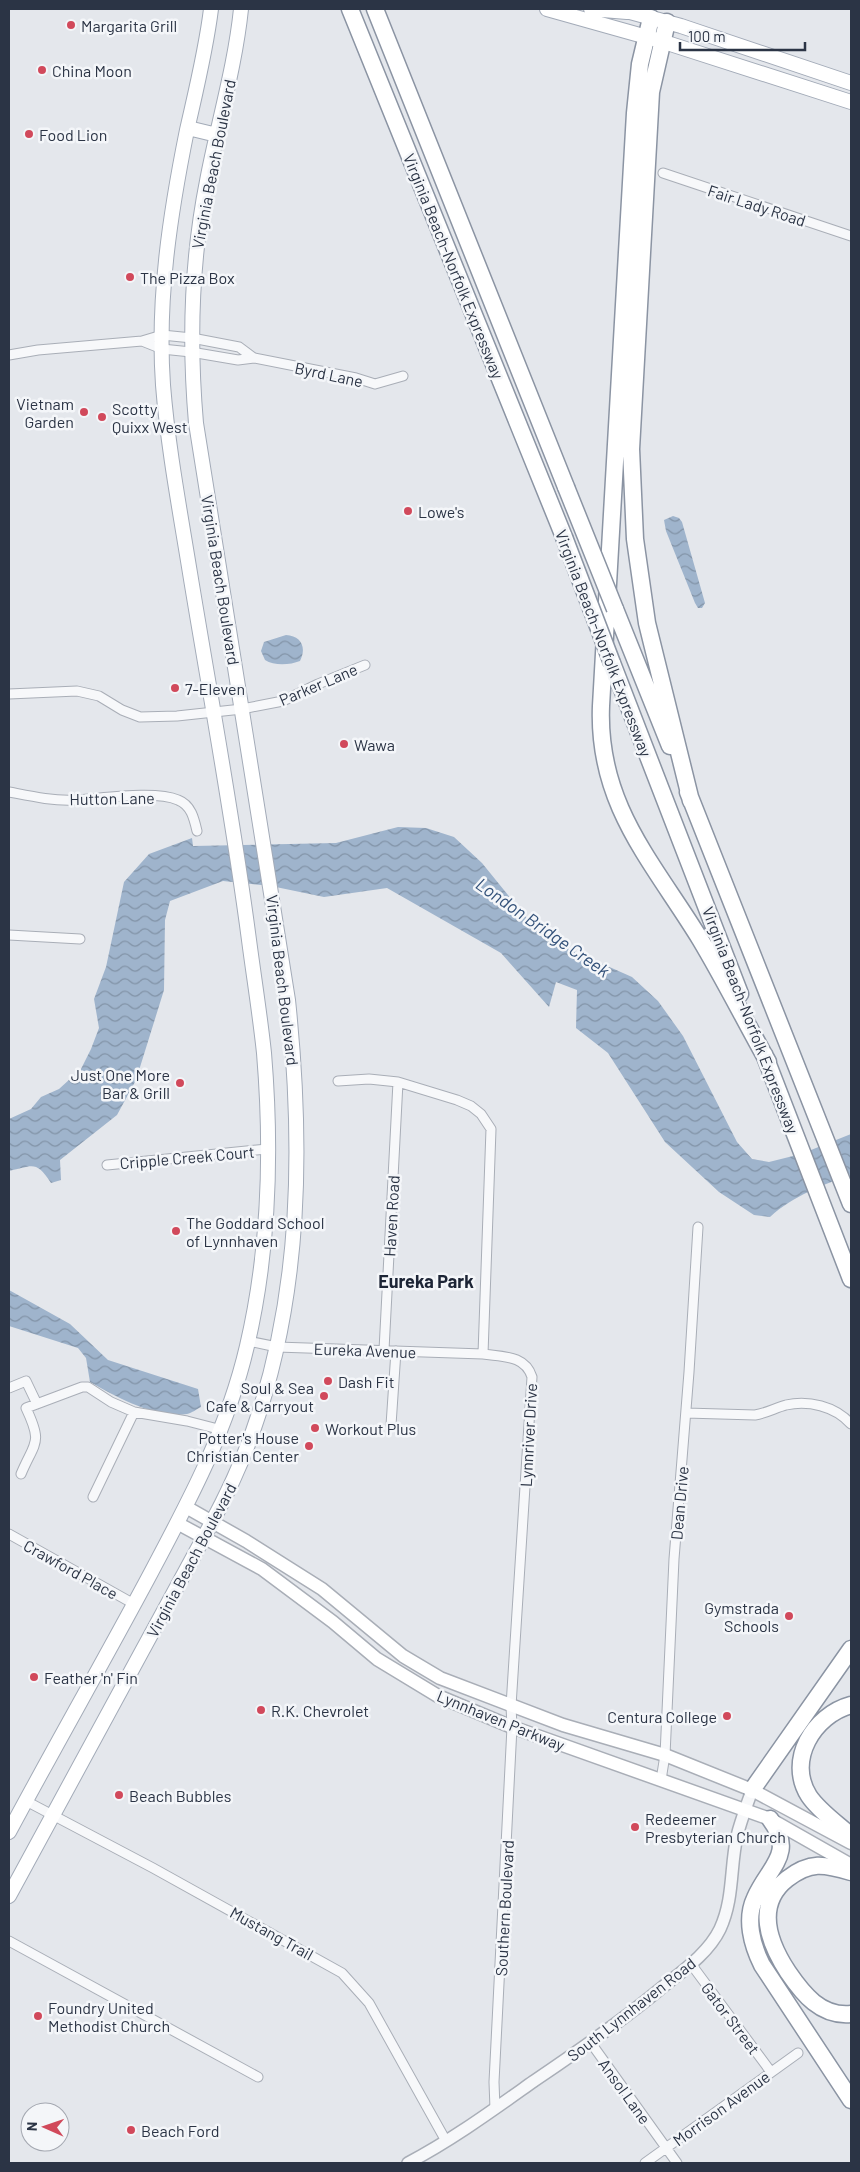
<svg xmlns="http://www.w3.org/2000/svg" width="860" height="2172" viewBox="0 0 860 2172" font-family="Barlow,sans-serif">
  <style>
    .water { fill: url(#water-waves) }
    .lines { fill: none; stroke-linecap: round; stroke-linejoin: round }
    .minor-casing { stroke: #a9aeb7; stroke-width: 11 }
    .tertiary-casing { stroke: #a9aeb7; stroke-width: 14 }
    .secondary-casing { stroke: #a9aeb7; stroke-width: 15 }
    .primary-casing { stroke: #a3abb8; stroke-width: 16 }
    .motorway-casing { stroke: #8b94a3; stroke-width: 19 }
    .minor { stroke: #f7f8fa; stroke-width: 9 }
    .tertiary { stroke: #f7f8fa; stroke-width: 11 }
    .secondary { stroke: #fff; stroke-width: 12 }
    .primary { stroke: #fff; stroke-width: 14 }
    .motorway { stroke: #fff; stroke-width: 16 }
    .motorway-bridge-casing { stroke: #8b94a3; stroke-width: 19; stroke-linecap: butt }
    .motorway-bridge { stroke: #fff; stroke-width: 16 }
    .poi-dot { fill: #d1495b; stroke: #f4f6f9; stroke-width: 2 }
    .labels { text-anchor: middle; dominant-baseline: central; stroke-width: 5; stroke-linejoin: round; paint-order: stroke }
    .poi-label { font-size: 16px; fill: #2b3445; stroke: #f4f6f9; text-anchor: start }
    .street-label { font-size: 16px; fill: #2b3445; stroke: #f4f6f9 }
    .water-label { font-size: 18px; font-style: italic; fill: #34527a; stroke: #f4f6f9 }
    .neighbourhood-label { font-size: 18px; font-weight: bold; fill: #1d2536; stroke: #f4f6f9 }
  </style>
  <defs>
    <pattern id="water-waves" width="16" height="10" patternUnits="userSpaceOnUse" patternTransform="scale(1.25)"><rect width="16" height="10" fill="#9fb4cc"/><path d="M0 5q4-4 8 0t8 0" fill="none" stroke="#8293a7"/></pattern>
  </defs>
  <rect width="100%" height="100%" fill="#e4e7ec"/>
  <path class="water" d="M673,516L679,518L682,522L705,603L702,608H698L695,603L666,531L664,520Z
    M286,635C301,636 307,647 300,661C290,665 274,666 265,660L261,651L264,642Z
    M398,827L426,828L454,837L482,863L542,937L632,977L658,1001L683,1036L737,1142L752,1159L769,1162L801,1154L851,1134V1174C822,1186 794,1195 770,1217L754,1215L719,1192L665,1142L608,1053L576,1028L577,990L556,982L549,1007L501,953L387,888L324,897L271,886L223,881L170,901L165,920L164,990L136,1080L117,1115L60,1160L61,1180L51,1183C36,1160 33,1166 9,1171V1119L31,1109L41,1097L59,1089L81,1069L91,1049L99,1028L94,999L106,967L124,882L149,854L192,838L193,846L336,843Z
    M9,1290L70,1324L108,1360L198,1389L201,1407C197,1409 192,1413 187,1414C157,1419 116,1397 90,1382L86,1358L78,1348L9,1326Z"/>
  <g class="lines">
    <g class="minor-casing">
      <path id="minor" d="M663,173L851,236
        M142,341L162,349L191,352L238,360L254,358L356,378L375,384L403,376
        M9,355L38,350L142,341L162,335L192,338L239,347L254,358
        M9,694L77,691L99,696L122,710L140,717L177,716L242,709L283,701L318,684L365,665
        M9,792C30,796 52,801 74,800C99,799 155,790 178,800C191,805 194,818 197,831
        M9,935L80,939
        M338,1081L369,1079L398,1082L457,1100L471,1106L481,1114L491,1129L483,1354C503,1357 525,1355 532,1377L511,1706L512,1727L494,2082L495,2109
        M107,1165L267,1149
        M248,1341L277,1347L483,1354
        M384,1350L398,1082
        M9,1388L26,1381L37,1404
        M686,1413L755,1415C767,1413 775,1408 786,1405C808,1400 835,1406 851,1424
        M391,1425L396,1351
        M21,1474C35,1441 43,1444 26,1408L82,1387H88L111,1402L134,1412L187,1421L222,1430
        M93,1497L134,1412
        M9,1534L134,1604
        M661,1780L665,1755L674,1559L689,1372L698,1227
        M26,1801L153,1868L342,1973L369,2003L446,2141
        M9,1941L258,2077
        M691,1964L771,2072
        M591,2043L677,2163
        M645,2163L798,2053"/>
    </g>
    <g class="tertiary-casing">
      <path id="tertiary" d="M408,2163C452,2140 493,2110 534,2081C577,2052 619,2023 659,1990C681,1972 708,1954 720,1929C734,1899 730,1867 737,1836C741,1820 747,1805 752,1790"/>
    </g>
    <g class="secondary-casing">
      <path id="secondary" d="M186,1507L246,1541L322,1589L403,1656L440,1678L563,1725L665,1755L752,1790L851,1843
        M177,1523L262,1569L333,1622L377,1659L438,1696L512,1727L770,1819L851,1865"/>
    </g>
    <g class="primary-casing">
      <path id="primary" d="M547,9L661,41L851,102
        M591,9L627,12
        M619,9L681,26L851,83
        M188,128L217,135
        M9,1832C54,1748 101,1666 146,1582C187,1505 227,1432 247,1346C269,1252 272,1149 264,1053C260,1015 254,978 249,940C233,817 210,695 190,573C180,511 168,448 163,385C157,299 170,214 187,130C196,90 206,50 211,9
        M9,1896L204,1537C223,1503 240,1468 253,1431C302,1292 303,1144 288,1000L196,423C189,342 191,261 207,181C218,123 235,67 241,9"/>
    </g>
    <g class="motorway-casing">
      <path id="motorway" d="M350,9L564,537
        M375,9L566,487
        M651,18L640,64L635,113L601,706C597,804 652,861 700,939C724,979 745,1021 768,1062
        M667,22L651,92L631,449L635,539L647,623L691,801
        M615,609L670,746
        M612,663L740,994
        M688,792L851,1204
        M764,1054L851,1279
        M851,1705C814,1715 786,1760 809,1796C819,1811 838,1824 851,1836
        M752,1790L851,1649
        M770,1819C796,1854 769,1866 755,1898C745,1919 752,1945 762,1965L851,2100
        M851,1872C824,1864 810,1861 787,1879C754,1905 769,1943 788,1972C803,1994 821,2017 851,2014"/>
    </g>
    <use href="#minor" class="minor"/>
    <use href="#tertiary" class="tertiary"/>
    <use href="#secondary" class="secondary"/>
    <use href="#primary" class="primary"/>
    <use href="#motorway" class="motorway"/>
    <g class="motorway-bridge-casing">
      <path id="motorway-bridge" d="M566,487L615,609
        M564,537L612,663"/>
    </g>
    <use href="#motorway-bridge" class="motorway-bridge"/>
  </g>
  <g class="poi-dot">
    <circle cx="71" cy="25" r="5"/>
    <circle cx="42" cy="70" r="5"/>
    <circle cx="29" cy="134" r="5"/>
    <circle cx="130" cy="277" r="5"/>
    <circle cx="84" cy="412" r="5"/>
    <circle cx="102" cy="417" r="5"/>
    <circle cx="408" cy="511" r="5"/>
    <circle cx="175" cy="688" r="5"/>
    <circle cx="344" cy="744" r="5"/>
    <circle cx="180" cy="1083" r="5"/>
    <circle cx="176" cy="1231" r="5"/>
    <circle cx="328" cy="1381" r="5"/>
    <circle cx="324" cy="1396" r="5"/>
    <circle cx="315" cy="1428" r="5"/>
    <circle cx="309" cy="1446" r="5"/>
    <circle cx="789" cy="1616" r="5"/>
    <circle cx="34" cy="1677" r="5"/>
    <circle cx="261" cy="1710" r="5"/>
    <circle cx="727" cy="1716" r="5"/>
    <circle cx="119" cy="1795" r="5"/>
    <circle cx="635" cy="1827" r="5"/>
    <circle cx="38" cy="2016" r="5"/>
    <circle cx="131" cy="2130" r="5"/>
  </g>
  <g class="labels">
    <g class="poi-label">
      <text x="81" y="25">Margarita Grill</text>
      <text x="52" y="70">China Moon</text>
      <text x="39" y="134">Food Lion</text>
      <text x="140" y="277">The Pizza Box</text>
      <text x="74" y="403" text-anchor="end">Vietnam<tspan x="74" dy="18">Garden</tspan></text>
      <text x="112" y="408">Scotty<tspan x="112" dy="18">Quixx West</tspan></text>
      <text x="418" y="511">Lowe's</text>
      <text x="185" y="688">7-Eleven</text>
      <text x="354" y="744">Wawa</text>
      <text x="170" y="1074" text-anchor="end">Just One More<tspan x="170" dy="18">Bar &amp; Grill</tspan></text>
      <text x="186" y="1222">The Goddard School<tspan x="186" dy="18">of Lynnhaven</tspan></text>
      <text x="338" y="1381">Dash Fit</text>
      <text x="314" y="1387" text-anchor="end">Soul &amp; Sea<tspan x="314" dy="18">Cafe &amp; Carryout</tspan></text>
      <text x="325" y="1428">Workout Plus</text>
      <text x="299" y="1437" text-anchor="end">Potter's House<tspan x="299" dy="18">Christian Center</tspan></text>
      <text x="779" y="1607" text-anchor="end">Gymstrada<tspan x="779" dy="18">Schools</tspan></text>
      <text x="44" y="1677">Feather 'n' Fin</text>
      <text x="271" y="1710">R.K. Chevrolet</text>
      <text x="717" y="1716" text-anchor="end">Centura College</text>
      <text x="129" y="1795">Beach Bubbles</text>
      <text x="645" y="1818">Redeemer<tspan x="645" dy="18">Presbyterian Church</tspan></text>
      <text x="48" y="2007">Foundry United<tspan x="48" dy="18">Methodist Church</tspan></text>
      <text x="141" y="2130">Beach Ford</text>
    </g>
    <g class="street-label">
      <text transform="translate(213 164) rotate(-79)">Virginia Beach Boulevard</text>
      <text transform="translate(757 205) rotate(18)">Fair Lady Road</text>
      <text transform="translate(454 266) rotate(68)">Virginia Beach-Norfolk Expressway</text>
      <text transform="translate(329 374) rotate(12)">Byrd Lane</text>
      <text transform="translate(221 580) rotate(81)">Virginia Beach Boulevard</text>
      <text transform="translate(604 643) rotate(69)">Virginia Beach-Norfolk Expressway</text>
      <text transform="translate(318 684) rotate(-23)">Parker Lane</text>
      <text transform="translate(112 798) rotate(-1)">Hutton Lane</text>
      <text transform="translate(283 980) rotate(83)">Virginia Beach Boulevard</text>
      <text transform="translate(751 1020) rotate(69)">Virginia Beach-Norfolk Expressway</text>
      <text transform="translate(187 1157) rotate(-5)">Cripple Creek Court</text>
      <text transform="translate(391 1216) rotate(-87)">Haven Road</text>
      <text transform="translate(365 1350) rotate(2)">Eureka Avenue</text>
      <text transform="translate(528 1435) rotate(-87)">Lynnriver Drive</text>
      <text transform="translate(679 1503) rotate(-85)">Dean Drive</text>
      <text transform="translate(191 1560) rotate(-62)">Virginia Beach Boulevard</text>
      <text transform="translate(71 1569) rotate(29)">Crawford Place</text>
      <text transform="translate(501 1720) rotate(22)">Lynnhaven Parkway</text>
      <text transform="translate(504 1908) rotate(-87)">Southern Boulevard</text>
      <text transform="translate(272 1933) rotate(29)">Mustang Trail</text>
      <text transform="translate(631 2009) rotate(-38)">South Lynnhaven Road</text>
      <text transform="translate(731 2018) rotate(53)">Gator Street</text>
      <text transform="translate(625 2091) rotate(54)">Ansol Lane</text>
      <text transform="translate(721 2108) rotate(-36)">Morrison Avenue</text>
    </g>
    <g class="water-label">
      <text transform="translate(543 927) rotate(35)">London Bridge Creek</text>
    </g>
    <g class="neighbourhood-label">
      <text x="426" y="1281">Eureka Park</text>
    </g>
  </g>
  <rect width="860" height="2172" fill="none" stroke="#2b3445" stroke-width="20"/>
  <g transform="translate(45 2127) rotate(272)"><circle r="24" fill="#f4f6f9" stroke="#a4a8b1"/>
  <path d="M0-4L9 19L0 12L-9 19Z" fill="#d1495b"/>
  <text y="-8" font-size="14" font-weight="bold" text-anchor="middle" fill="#2b3445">N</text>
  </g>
  <path d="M680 42v8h125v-8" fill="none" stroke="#2b3445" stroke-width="2.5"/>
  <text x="688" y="42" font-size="15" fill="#2b3445" stroke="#f4f6f9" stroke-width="4" paint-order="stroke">100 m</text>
</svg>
